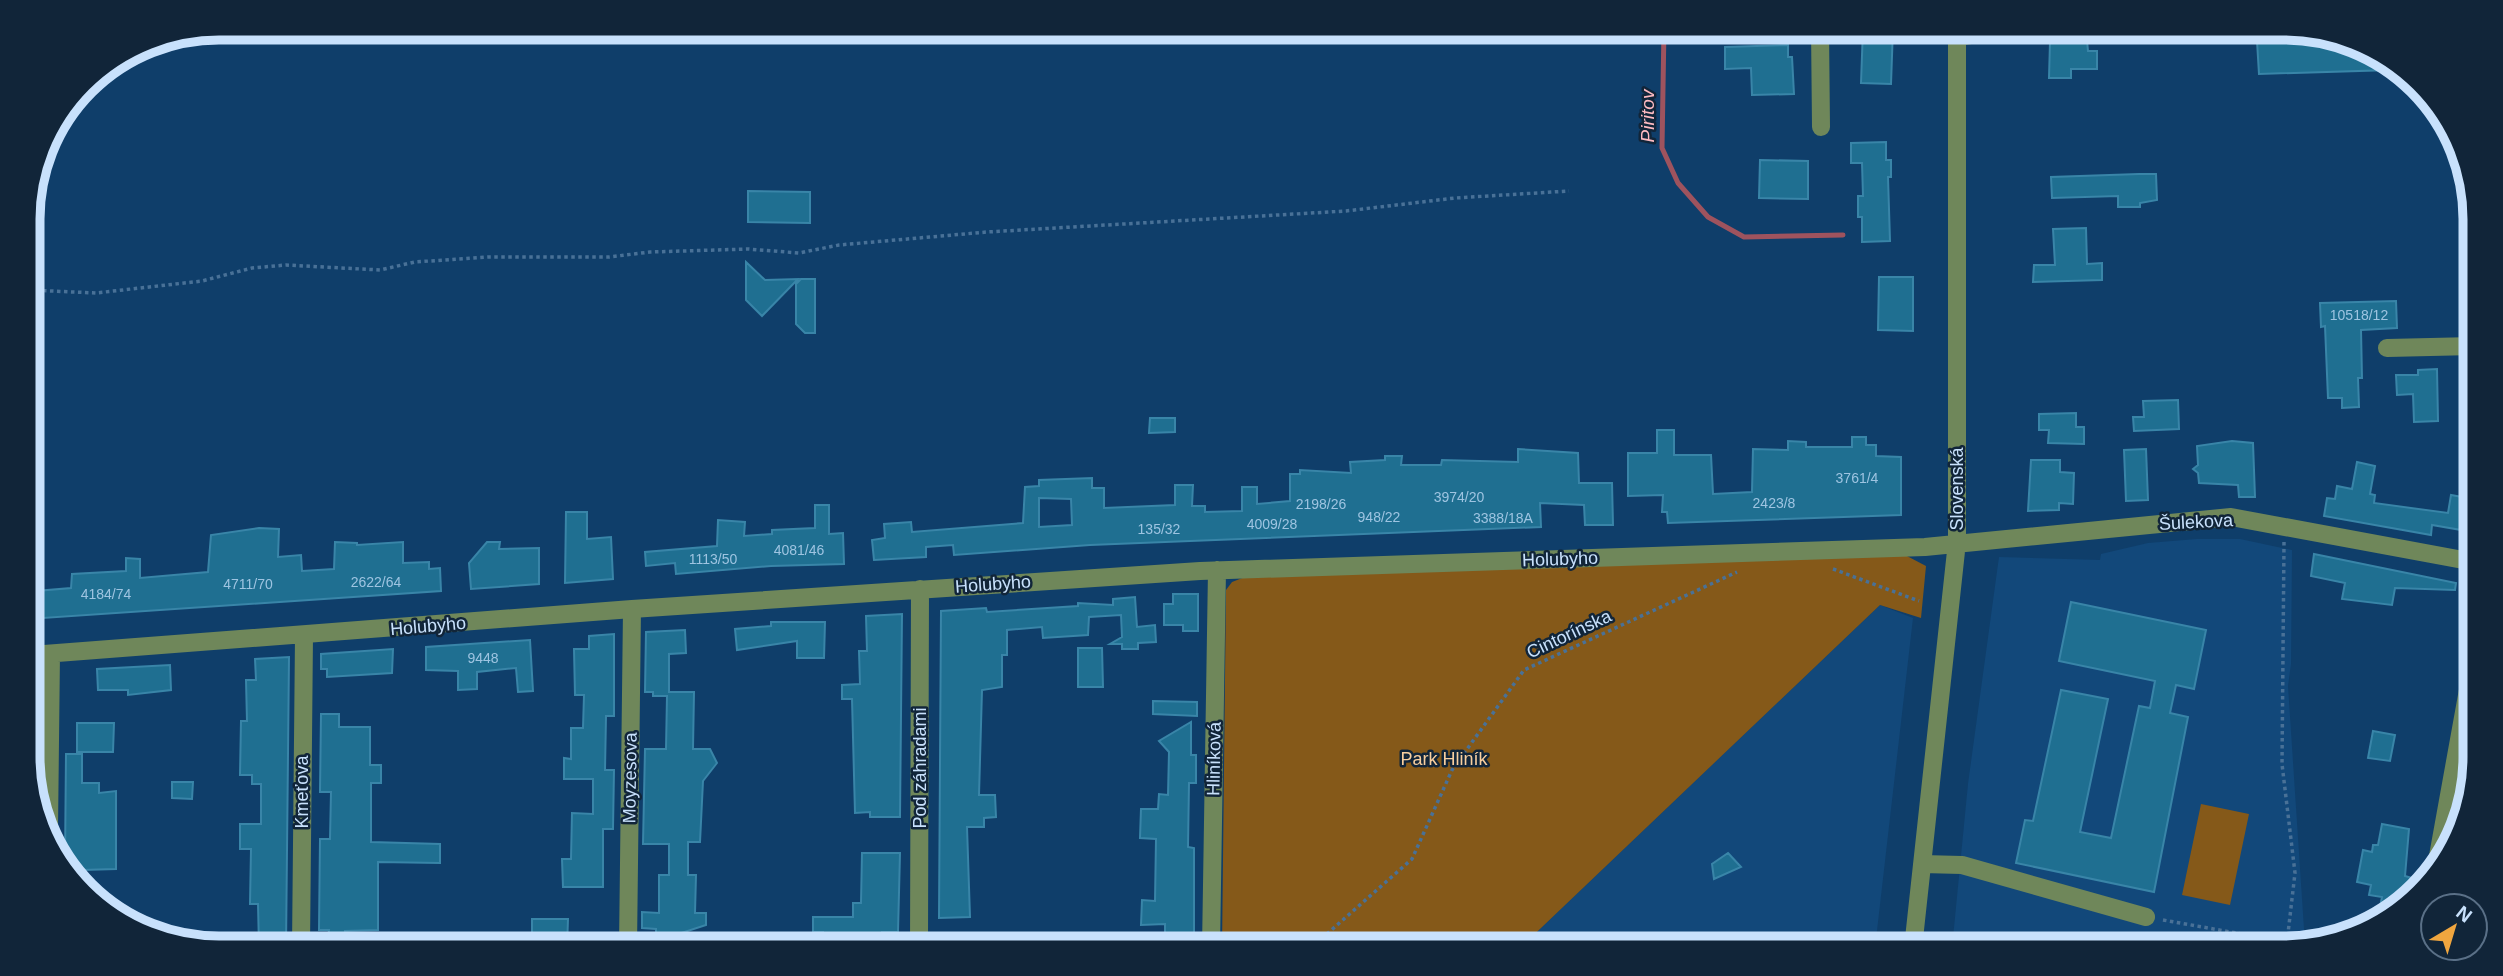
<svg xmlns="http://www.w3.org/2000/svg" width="2503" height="976" viewBox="0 0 2503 976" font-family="Helvetica,sans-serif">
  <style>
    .built { fill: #12487a }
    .green { fill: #855919 }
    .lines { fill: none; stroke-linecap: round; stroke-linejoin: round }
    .stream { stroke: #9e535e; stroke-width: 5 }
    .building { fill: #1f6f91; stroke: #3985a8; stroke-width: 2; fill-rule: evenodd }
    .path { stroke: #497197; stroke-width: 3.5; stroke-dasharray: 3.5 3.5; stroke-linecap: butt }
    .minor { stroke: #6f875a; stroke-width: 18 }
    .labels { text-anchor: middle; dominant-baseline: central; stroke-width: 5; stroke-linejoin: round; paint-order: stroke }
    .number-label { font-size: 14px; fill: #9ec4e1 }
    .street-label { font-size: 18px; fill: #c8e1fc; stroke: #112539 }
    .park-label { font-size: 18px; fill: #f8cf9f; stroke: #112539 }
    .water-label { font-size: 19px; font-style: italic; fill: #febbc2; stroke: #112539 }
    .rim { fill: none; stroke: #c8e1fc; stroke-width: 9 }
  </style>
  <rect width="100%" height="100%" fill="#0f3e6a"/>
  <path class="built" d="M2197,539H2240L2292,550L2291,664L2288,686L2305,944L2296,948H1952L1968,784L1999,557L2100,560L2101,554L2148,543Z
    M1880,605L1913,618L1875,948H1520Z"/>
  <path class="green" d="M1905,555L1926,566L1921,618L1880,605L1520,948H1222L1226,590L1232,582L1245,577Z
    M2201,804L2249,814L2230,905L2182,895Z"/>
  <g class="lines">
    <path class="stream" d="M1664,28L1662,148L1678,183L1708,217L1744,237L1843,235"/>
  </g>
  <path class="building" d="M1863,28H1893L1891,84L1861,83Z
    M2346,38L2390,70L2259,74L2257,41Z
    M2087,40L2088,51H2097V69H2071V78H2049L2050,42Z
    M1788,45V57H1792L1794,94L1752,95L1751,68L1725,69V47Z
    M1886,142V160H1891V177H1888L1890,241L1862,242V217H1858V196H1863L1862,163H1851V143Z
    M1760,160L1808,161V199L1759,198Z
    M2139,174H2156L2157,200L2140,203V207H2118V196L2052,198L2051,177Z
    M748,191L810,192V223L748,222Z
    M2086,228L2087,264L2102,263V280L2033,282L2034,265H2055L2053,229Z
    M746,262L765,280L798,279L762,316L746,300Z
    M1879,277H1913V331L1878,330Z
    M801,279H815V333H805L796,324V284Z
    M2396,301L2397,328L2361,330L2362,378H2358L2359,407L2342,408V398H2328L2325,326L2321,327L2320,303Z
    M2437,369L2438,421L2414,422L2413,394L2397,395L2396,375H2418V370Z
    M2178,400L2179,429L2134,431L2133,417H2144L2143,401Z
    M2076,413V427H2084V444L2048,443L2049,430H2039V414Z
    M1150,418H1175V432L1149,433Z
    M1657,430H1674V455H1711L1713,494L1752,492L1753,449L1788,450V441L1806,442V447H1852V437H1866V445H1876V456L1901,457V515L1668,523L1667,512H1662L1663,495L1628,496V453H1657Z
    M2232,441L2253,443L2255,497H2239L2238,485L2199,483L2198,473L2193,469L2198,465L2197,446Z
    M1518,449L1578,453L1579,483H1612L1613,525H1585L1584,505L1540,503L1541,527L1090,545L954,555L953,545L926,547V557L874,560L872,540L885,538L884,524L911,522L912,532L1023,523L1025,487L1039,486V480L1092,478V488H1104V508L1175,505V485H1193L1192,506H1205V512L1242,511V487H1257V504L1290,501V474H1300V470L1351,473L1350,462L1385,460V456H1402L1401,465H1441L1442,460L1518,462ZM1039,498L1071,499L1072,525L1039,527Z
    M2146,449L2148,500L2126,501L2124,450Z
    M2031,460H2060V472L2074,473L2073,504L2059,503V510L2028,511Z
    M2357,462L2375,466L2370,494L2375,495L2374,503L2448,513L2451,495L2473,499L2467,531L2432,525L2431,535L2324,516L2327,498L2335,499L2337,486L2352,489Z
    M815,505H829V534L843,533L844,564L771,566L676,574L675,563L646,566L645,552L717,546L718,520L745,522L744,536L772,534V530L815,528Z
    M566,512H587V539L611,537L613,579L565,583Z
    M259,528L279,529L278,557L301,555L302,571L334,569L335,542L357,543V545L403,542V563L429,562V569L440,568L441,591L43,618L42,607H37L36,591L71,588L72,574L126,571V558L140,559V578L208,572L211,535Z
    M487,542H500L499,549L539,548V584L471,589L469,563Z
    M2314,554L2456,583L2455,590L2395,588L2392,605L2342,599L2345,583L2311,576Z
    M1173,594H1198V631H1183V625H1164V604H1173Z
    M1135,597L1137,627L1155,625L1156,642L1138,643V649H1122V644H1110L1122,637L1121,615L1089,617L1088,635L1043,638L1042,627L1007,630V655H1002V687L982,690L979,795H995L996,817L984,818V827H967L970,917L939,918L941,611L986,608L987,612L1078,606V603L1113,605V599Z
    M2071,602L2206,630L2194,689L2176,685L2170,713L2188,717L2154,892L2016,863L2025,820L2033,821L2061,690L2108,699L2080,832L2111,838L2139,706L2150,708L2155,681L2059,661Z
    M902,614L900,817H870V812L855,813L852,699H842V685L860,684L859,651H867L866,616Z
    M771,622H825L824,658H797V641L737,650L735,629L771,626Z
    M685,630L686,653L669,654V692H694L693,749H710L717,763L703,781L700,842H688V875H696L695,913H706V925L672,936V948H656V929L642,928V912L659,913V875H669V844H643L645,749H666L667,696H653V692H645L646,632Z
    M614,634V716H606L605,770H614L613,829H603V887H563L562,859H571L572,813L593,814V779H564V758L571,759V728H583L584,695H575L574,649H589V636Z
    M530,640L533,691L518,692L516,668L477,672V689L458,690V671L426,670V647Z
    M1078,648H1102L1103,687H1078Z
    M393,649L392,673L327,677V669H321V654Z
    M289,657L286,948H259L258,904H250L251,849H240V824H261V784H252V775H240L241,721H247L246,680H256L255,659Z
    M170,665L171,690L128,695V690H98L97,669Z
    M1153,701L1197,702V716L1153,714Z
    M321,714H339V727H370V765H381V783H371V842L440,844V863L378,862V930L345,931V938H328L329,930H319L320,839H330L331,792H320Z
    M1191,722V755H1196V783H1189L1188,847L1194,848V948H1165V924L1141,925L1142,900L1155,901L1156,839L1140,838L1141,809H1158L1159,794L1168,795L1169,752L1159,741Z
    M77,723H114L113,752H77Z
    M2373,731L2395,735L2390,761L2368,758Z
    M66,754H82V783H99V793L116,791V869L82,870V887L75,883L65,861Z
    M172,782H193L192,799L172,798Z
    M2382,824L2409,829L2405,876L2412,878L2409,897L2400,909L2378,917L2382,897L2369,895L2371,885L2357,882L2363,850L2372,852L2373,845H2378Z
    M862,853H900L898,932H882V937H872V942L851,943V948H833V942H823V932H813V917H853V903H861Z
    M1728,853L1741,867L1714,879L1712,864Z
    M532,919H568L567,948H553V936H532Z
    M372,934H388V948H372Z"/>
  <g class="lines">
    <path class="path" d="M29,290L96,293L202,281L252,268L286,265L380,270L415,262L489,257H609L650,252L748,249L799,253L839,245L987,232L1346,211L1455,198L1569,191
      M2284,542L2282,764L2295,873L2287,942
      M1833,569L1919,601
      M2163,920L2287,942L2292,948
      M1311,948L1412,859L1452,770L1524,670L1737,572"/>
    <path class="minor" d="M1820,28L1821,127
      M1957,37L2018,28
      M2387,348L2474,346
      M31,655L632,609L1200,571L1925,547L2231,517L2474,562
      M49,829L51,654
      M2438,856L2475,651
      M1922,864L1962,865L2146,917
      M301,948L304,636
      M628,948L632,609
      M919,948L920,589
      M1211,948L1217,570
      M1913,948L1957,542V28"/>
  </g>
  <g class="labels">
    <g class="number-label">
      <text x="2359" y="315">10518/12</text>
      <text x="1857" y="478">3761/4</text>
      <text x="1459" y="497">3974/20</text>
      <text x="1774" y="503">2423/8</text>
      <text x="1321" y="504">2198/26</text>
      <text x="1379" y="517">948/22</text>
      <text x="1503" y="518">3388/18A</text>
      <text x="1272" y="524">4009/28</text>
      <text x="1159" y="529">135/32</text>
      <text x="799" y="550">4081/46</text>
      <text x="713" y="559">1113/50</text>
      <text x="376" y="582">2622/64</text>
      <text x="248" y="584">4711/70</text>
      <text x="106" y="594">4184/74</text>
      <text x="483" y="658">9448</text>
    </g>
    <g class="street-label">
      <text transform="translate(1957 489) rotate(-90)">Slovenská</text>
      <text transform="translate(2196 522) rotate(-3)">Šulekova</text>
      <text transform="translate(1560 559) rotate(-2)">Holubyho</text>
      <text transform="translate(993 584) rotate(-4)">Holubyho</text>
      <text transform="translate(428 626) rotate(-5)">Holubyho</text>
      <text transform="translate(1569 634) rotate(-25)">Cintorínska</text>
      <text transform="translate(1214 759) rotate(-89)">Hliníková</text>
      <text transform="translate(920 768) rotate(-90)">Pod záhradami</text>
      <text transform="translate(630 778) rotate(-89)">Moyzesova</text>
      <text transform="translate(302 792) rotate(-90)">Kmeťova</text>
    </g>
    <g class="park-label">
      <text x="1444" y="759">Park Hliník</text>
    </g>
    <g class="water-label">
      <text transform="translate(1647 116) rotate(-90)">Piritov</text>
    </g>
  </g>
  <path d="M0 0H2503V976H0ZM219 40H2284A179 179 0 0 1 2463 219V757A179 179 0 0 1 2284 936H219A179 179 0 0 1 40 757V219A179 179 0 0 1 219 40Z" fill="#112539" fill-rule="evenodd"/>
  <path class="rim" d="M219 40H2284A179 179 0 0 1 2463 219V757A179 179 0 0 1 2284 936H219A179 179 0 0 1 40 757V219A179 179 0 0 1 219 40Z"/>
  <g transform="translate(2454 927) rotate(38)"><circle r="33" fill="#112539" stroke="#5a7087" stroke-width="2"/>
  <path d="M0-5L12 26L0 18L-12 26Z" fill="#f0a63f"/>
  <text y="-10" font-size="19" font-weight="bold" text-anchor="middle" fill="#c8e1fc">N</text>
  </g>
</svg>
